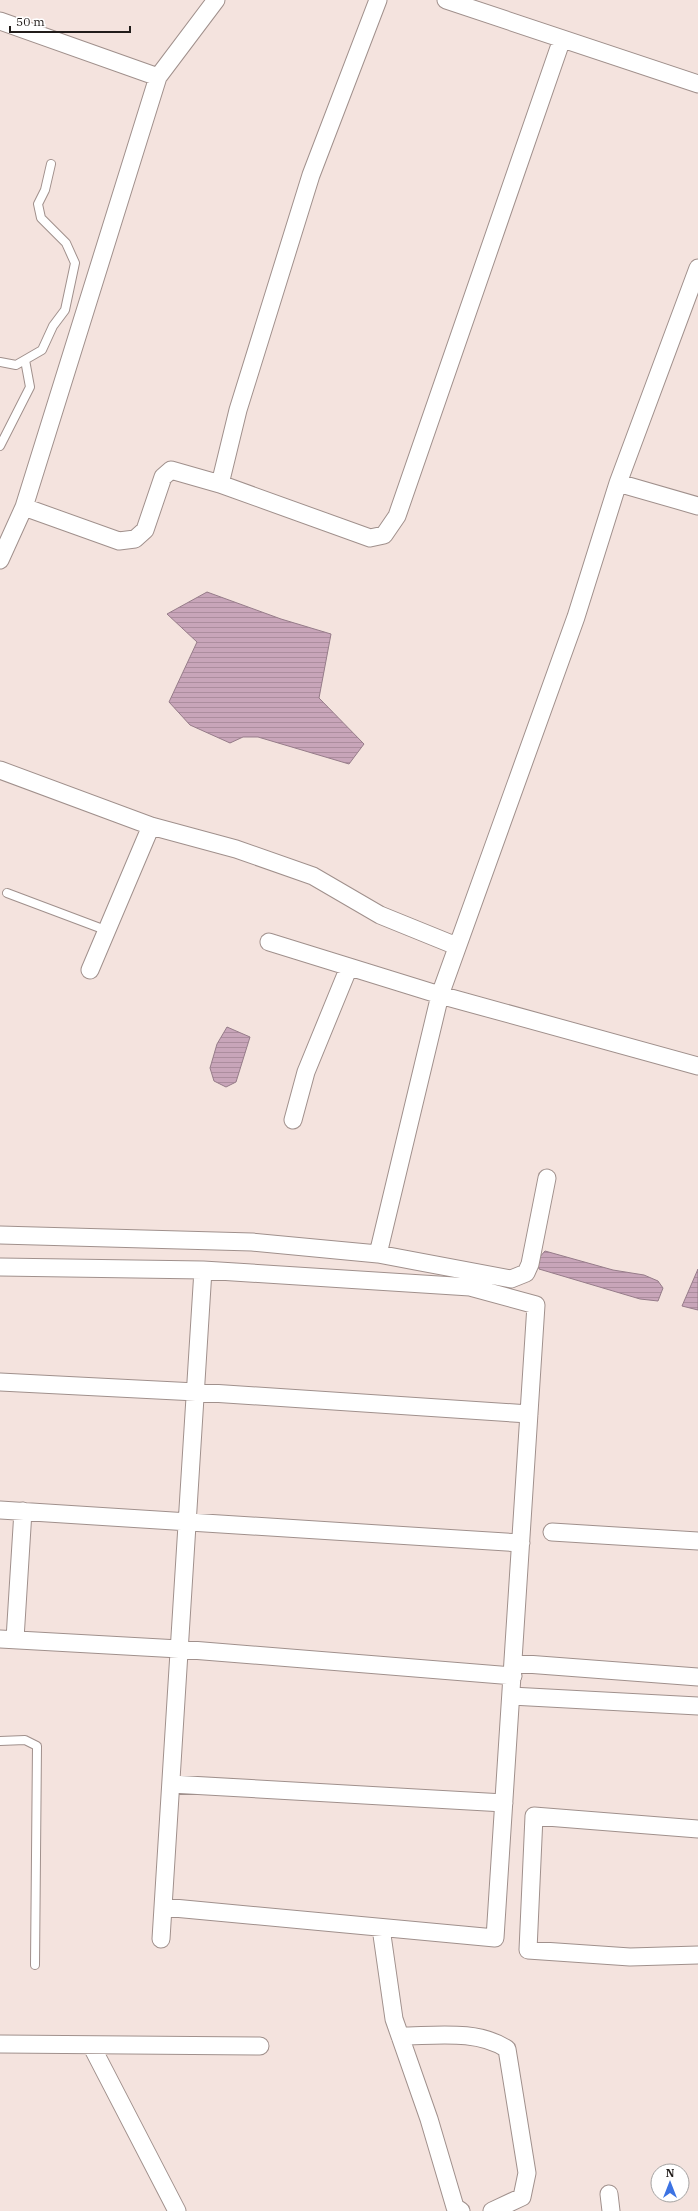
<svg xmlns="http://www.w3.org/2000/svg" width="698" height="2211" viewBox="0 0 698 2211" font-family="'IBM Plex Serif',serif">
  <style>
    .water { fill: url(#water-rules); stroke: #967c89 }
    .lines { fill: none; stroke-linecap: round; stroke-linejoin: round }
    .lane-casing { stroke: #a0908c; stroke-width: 10 }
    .street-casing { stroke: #a0908c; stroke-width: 19 }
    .lane { stroke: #fff; stroke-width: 8 }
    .street { stroke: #fff; stroke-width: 17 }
  </style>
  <defs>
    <pattern id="water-rules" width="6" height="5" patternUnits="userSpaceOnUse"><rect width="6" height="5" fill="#c8a5b9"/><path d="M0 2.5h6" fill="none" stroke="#ac8d9e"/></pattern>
  </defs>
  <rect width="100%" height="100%" fill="#f4e3de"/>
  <path class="water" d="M207,592L281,619L331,634L319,698L364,744L349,764L258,737H243L230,743L190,725L169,702L197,642L167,614Z
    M227,1027L250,1037L236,1082L226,1087L214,1081L210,1068L217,1044Z
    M545,1251L613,1270L644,1275L658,1281L663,1288L658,1301L640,1299L539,1269L537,1260Z
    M698,1269V1310L682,1306Z"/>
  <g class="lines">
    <g class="lane-casing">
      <path id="lane" d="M0,362L16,365L42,350L53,326L65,310L75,263L66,243L41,218L38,204L45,190L51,164
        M0,446L30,387L25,360
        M7,893L108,931
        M0,1741L25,1740L37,1746L35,1965"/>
    </g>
    <g class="street-casing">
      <path id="street" d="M446,0L698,84
        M0,21L158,77
        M698,268L618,483L576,617L440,995L698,1066
        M618,483L698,506
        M220,484L238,410L311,175L378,0
        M24,507L119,541L135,539L145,530L163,477L171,470L220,484L370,538L384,535L397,516L562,39
        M0,560L24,507L158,77L216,0
        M0,770L151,826L236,849L313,876L380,915L449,943L457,944
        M269,942L440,995L378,1254
        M90,970L151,826
        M293,1120L306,1072L349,967
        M0,1235L252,1242L378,1254L511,1279L526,1273L530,1264L547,1178
        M0,1267L203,1270L470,1287L536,1305L495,1938L163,1907
        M0,1382L196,1392L529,1414
        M0,1510L521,1543
        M552,1532L698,1541
        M0,1639L179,1649L513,1676
        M15,1639L23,1511
        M513,1663L698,1677
        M511,1696L698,1706
        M171,1784L504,1803
        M698,1829L534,1816L528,1950L630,1957L698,1955
        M381,1928L394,2019L429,2119L455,2207L461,2211
        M161,1939L203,1270
        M400,2036C434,2036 477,2029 507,2049L527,2173L522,2197L492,2211
        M0,2044L260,2046
        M91,2045L177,2211
        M609,2194L611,2211"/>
    </g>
    <use href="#lane" class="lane"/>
    <use href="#street" class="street"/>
  </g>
  <g transform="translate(670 2183)"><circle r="19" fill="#ffffff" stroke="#a6a4a3"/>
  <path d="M0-3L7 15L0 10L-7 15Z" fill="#3c73e3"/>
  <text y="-6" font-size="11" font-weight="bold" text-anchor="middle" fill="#211c1a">N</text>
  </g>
  <path d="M10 26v6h120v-6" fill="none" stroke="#211c1a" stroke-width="2"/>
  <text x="16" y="26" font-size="12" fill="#211c1a" stroke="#ffffff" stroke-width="3" paint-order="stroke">50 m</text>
</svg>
